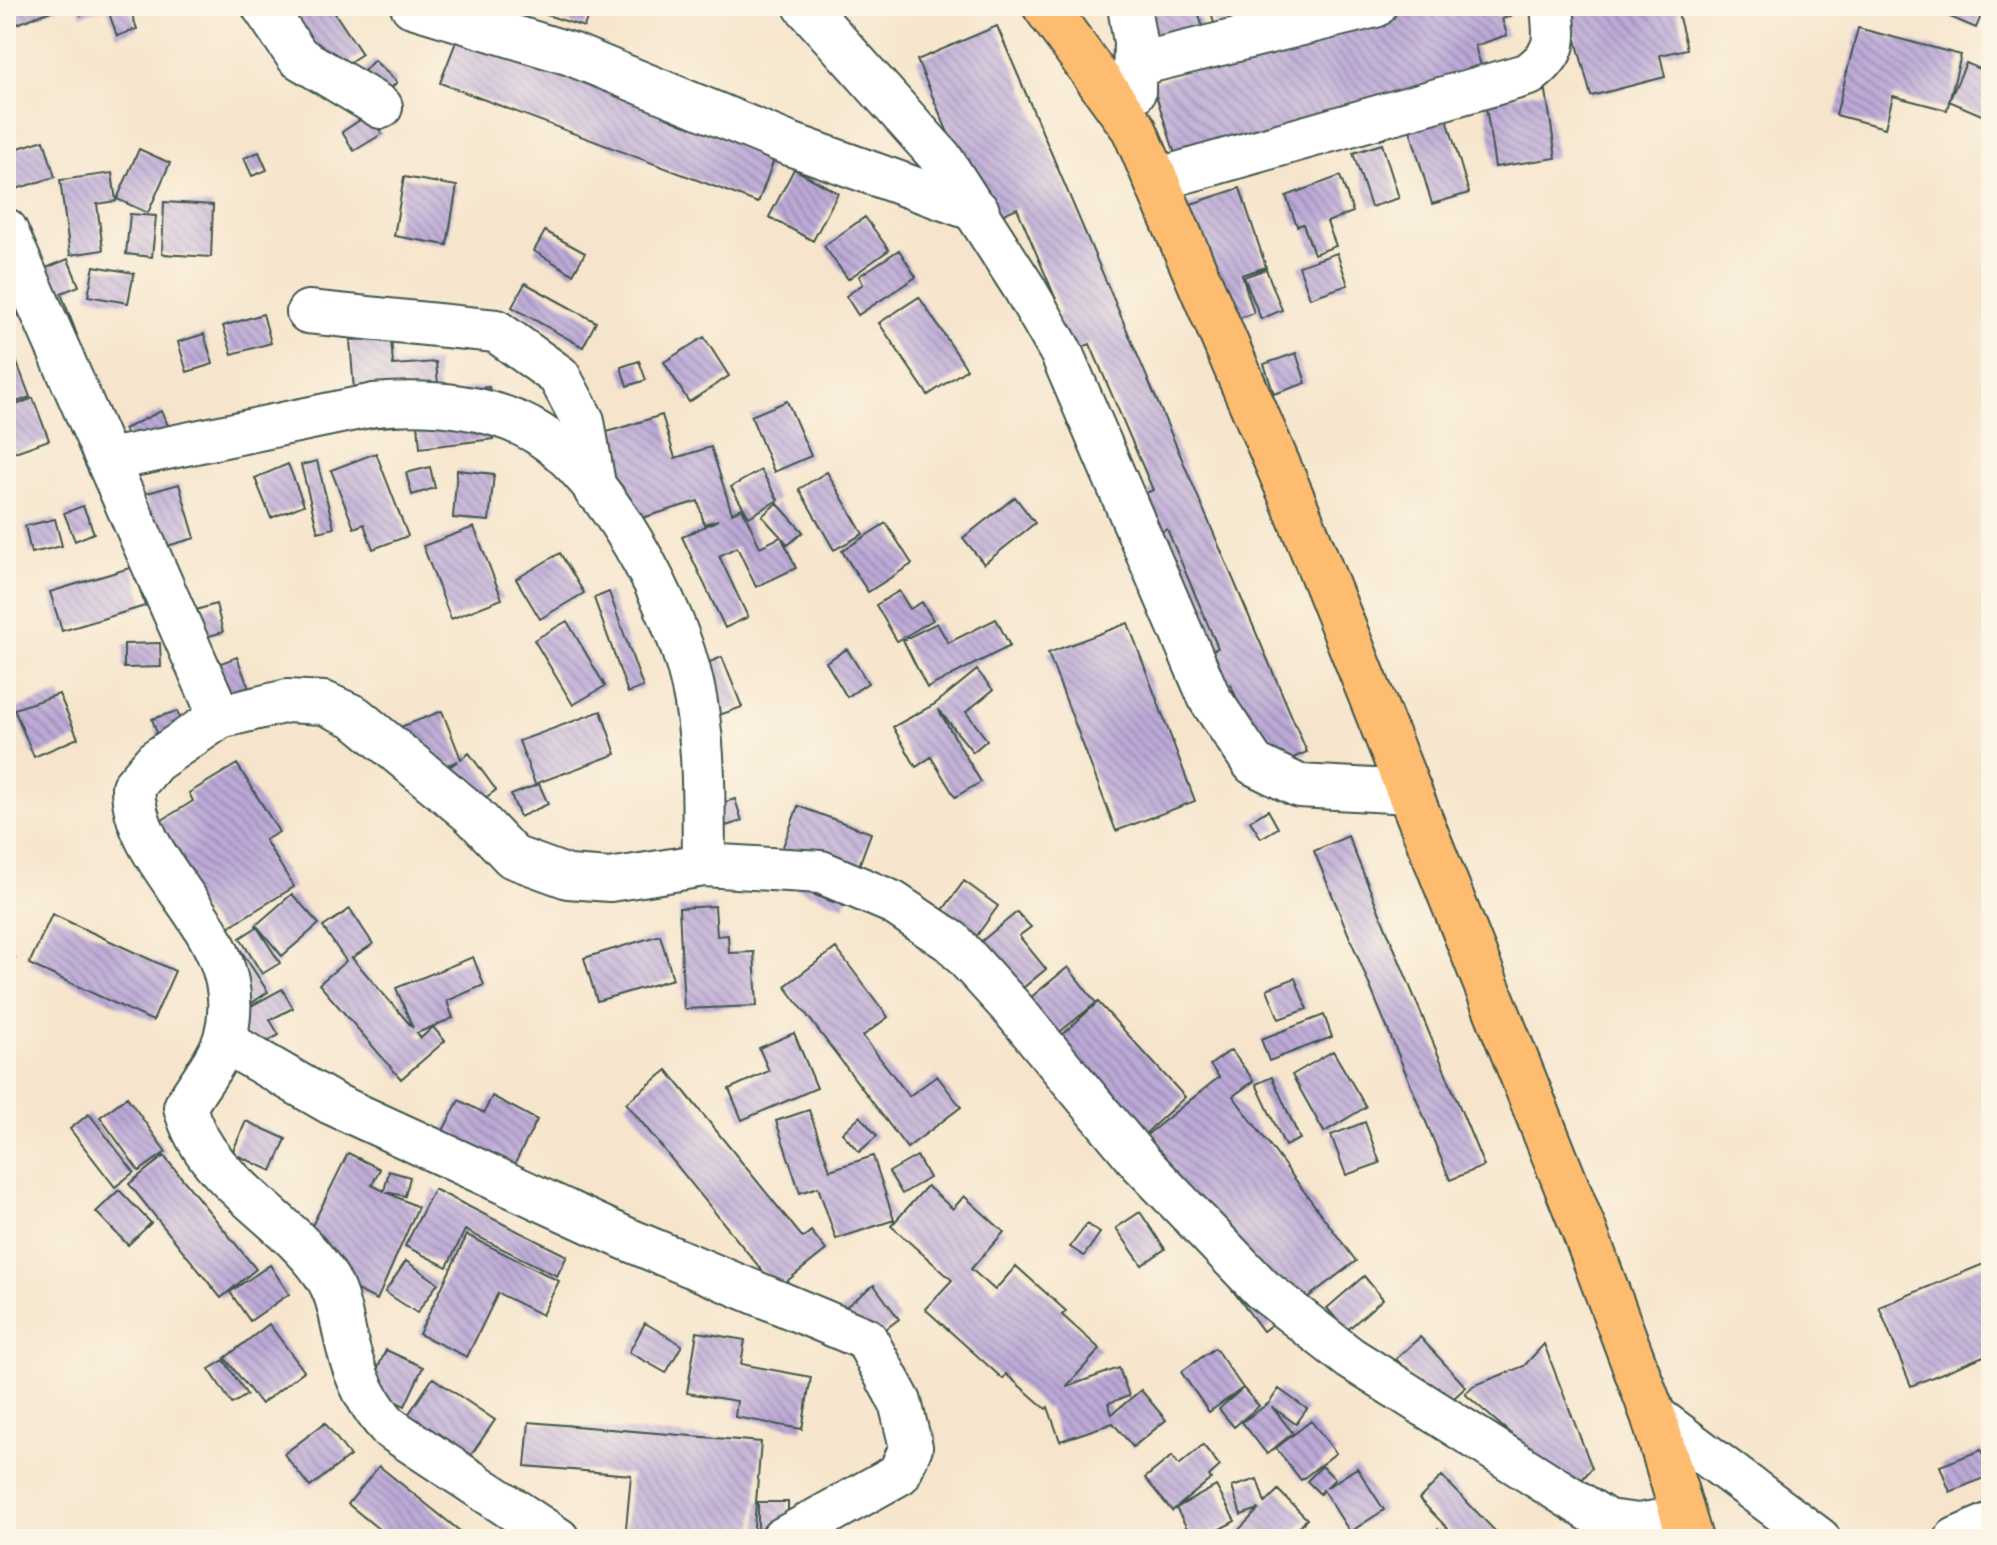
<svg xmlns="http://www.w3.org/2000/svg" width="1997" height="1545" viewBox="0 0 1997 1545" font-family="Mali,sans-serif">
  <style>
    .building { fill: url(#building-back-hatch) }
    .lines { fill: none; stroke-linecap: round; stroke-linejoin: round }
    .minor-casing { stroke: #3f564b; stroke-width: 46 }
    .major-casing { stroke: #3f564b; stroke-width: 48 }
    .minor { stroke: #fff; stroke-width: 42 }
    .major { stroke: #febc70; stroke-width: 44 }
  </style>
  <defs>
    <pattern id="building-back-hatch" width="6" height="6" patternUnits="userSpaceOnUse" patternTransform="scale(2)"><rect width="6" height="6" fill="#bca9d7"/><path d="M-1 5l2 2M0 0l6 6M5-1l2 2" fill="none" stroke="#988baf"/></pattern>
  </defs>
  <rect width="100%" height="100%" fill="#fcf5e5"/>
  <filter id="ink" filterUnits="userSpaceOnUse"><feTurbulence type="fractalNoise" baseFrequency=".0125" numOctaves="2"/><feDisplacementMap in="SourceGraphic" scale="16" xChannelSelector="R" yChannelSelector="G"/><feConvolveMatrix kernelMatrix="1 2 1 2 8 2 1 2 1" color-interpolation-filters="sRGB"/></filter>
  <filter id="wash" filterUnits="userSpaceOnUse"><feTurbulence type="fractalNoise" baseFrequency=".006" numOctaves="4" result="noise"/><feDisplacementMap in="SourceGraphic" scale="32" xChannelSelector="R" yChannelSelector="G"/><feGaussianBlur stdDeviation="1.8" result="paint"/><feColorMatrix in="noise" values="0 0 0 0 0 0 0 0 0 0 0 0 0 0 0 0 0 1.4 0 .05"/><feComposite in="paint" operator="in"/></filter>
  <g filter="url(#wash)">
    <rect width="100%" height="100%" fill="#f6e5cc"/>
    <g id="blocks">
      <path class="building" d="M6,6H64L6,28Z
        M78,6H129L137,29L117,36L107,7L81,15Z
        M191,6H211L194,13Z
        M299,6H330L362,54L331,74L291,11Z
        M519,6H591L584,27Z
        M1139,6H1197L1204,34L1149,48Z
        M1226,6H1289L1217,36L1211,11Z
        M1293,6H1487L1488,11L1508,6L1511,16L1502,19L1507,35L1475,46L1482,69L1180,169L1152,83L1302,34Z
        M1567,6H1676L1687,49L1660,55L1665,77L1591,96Z
        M1946,6H1985L1976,28L1943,14Z
        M997,26L1307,752L1267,769L1231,685L1206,695L1191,659L1218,648L1167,529L1145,539L1128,501L1153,490L1090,344L1054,359L1060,309L1017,208L986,222L917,60Z
        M1858,28L1961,55L1947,110L1893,96L1885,128L1836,115Z
        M459,34L776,154L758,203L440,83Z
        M374,60L397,82L377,104L354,82Z
        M1966,63L1991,74V105L1986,117L1949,101Z
        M1546,91L1556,158L1495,167L1485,100Z
        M1445,112L1469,193L1432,204L1408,123Z
        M369,114L382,134L354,151L342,132Z
        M6,134L12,150L44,140L55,177L6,192Z
        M1382,144L1399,198L1371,207L1353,153Z
        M139,149L170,163L148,213L117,199Z
        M259,152L267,170L252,176L244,158Z
        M794,169L838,193L813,241L769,217Z
        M112,173L116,201L97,204L103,250L70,255L60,180Z
        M1340,176L1353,212L1327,222L1336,246L1314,254L1303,224L1297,226L1286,196Z
        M404,177L457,186L447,245L394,236Z
        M1240,188L1266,267L1242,275L1254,313L1218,325L1179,208Z
        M164,202L213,205L211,257L162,254Z
        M130,214L156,216L152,257L126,254Z
        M865,217L889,250L848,279L824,246Z
        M545,231L585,253L573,274L534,251Z
        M899,250L916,277L858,315L846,296L863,284L859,276Z
        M1337,253L1348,285L1310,298L1299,266Z
        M68,259L79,286L61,293L77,335L42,348L28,312L19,316L6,285V269L41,270Z
        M94,266L134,273L128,303L88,296Z
        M1266,269L1282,310L1261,319L1244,277Z
        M525,283L596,322L583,347L512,307Z
        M919,297L967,369L928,395L879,323Z
        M263,314L271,343L232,354L223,326Z
        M6,334L30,397L6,406Z
        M204,334L213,364L187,372L178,342Z
        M391,337L393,365L436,362L441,418L466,389L489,387L493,439L420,448L418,424L357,429L350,340Z
        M704,337L729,376L689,402L664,362Z
        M1296,353L1306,383L1274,394L1264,364Z
        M639,361L646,380L627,386L621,367Z
        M33,398L49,440L15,452L6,428V409Z
        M787,401L811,456L774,472L751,416Z
        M161,411L177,443L141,461L124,429Z
        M662,415L675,458L711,447L732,513L742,508L760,547L781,537L762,516L777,503L803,532L788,545L782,538L796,568L756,587L737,547L719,556L748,617L725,628L682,537L718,520L704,524L698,501L629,522L601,434Z
        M376,453L408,536L373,549L364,524L354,528L331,470Z
        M317,461L334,528L318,532L301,465Z
        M288,464L304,505L271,518L255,478Z
        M430,467L435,488L412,495L406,473Z
        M457,470L494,474L489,521L453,518Z
        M761,470L778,500L749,517L731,487Z
        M827,472L863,534L834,550L799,489Z
        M179,484L195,538L160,548L144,494Z
        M1015,497L1035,523L984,564L963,538Z
        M83,506L94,533L75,541L64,513Z
        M55,519L62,546L31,553L25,526Z
        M886,523L912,564L868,592L842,551Z
        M474,527L502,599L451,619L423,546Z
        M560,553L584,593L540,619L516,579Z
        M133,567L145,606L62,631L50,592Z
        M899,591L910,609L922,602L933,620L897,641L876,605Z
        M609,592L643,687L628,693L594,598Z
        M216,604L223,632L185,643L176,616Z
        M996,619L1010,646L927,688L903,640L937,623L948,643Z
        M567,621L605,686L573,705L534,640Z
        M1128,623L1195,801L1116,831L1048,653Z
        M160,643L161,667L124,668V644Z
        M847,649L868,683L847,697L826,662Z
        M237,657L257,710L186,676Z
        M722,657L742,707L711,718L692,669Z
        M977,670L993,690L966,712L987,740L973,752L938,709L981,782L955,797L931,757L916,767L893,727L935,704Z
        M59,694L78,738L34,757L14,709Z
        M177,711L186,735L161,745L152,719Z
        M442,711L461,759L469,753L496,790L462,815L435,777L458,761L417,777L398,728Z
        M601,711L616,754L535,784L519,741Z
        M237,764L279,832L265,840L294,887L220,932L141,833L193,801L189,793Z
        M539,784L548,804L520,817L511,795Z
        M735,799L742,821L719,828L712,806Z
        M798,806L871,833L844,906L771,879Z
        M1268,810L1278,828L1261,838L1250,821Z
        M1348,836L1484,1166L1450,1180L1314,851Z
        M964,881L998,906L961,958L1017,912L1031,927L1019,936L1046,969L995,1011L923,938Z
        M292,894L319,924L282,956L256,925Z
        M715,906L717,936L728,935L729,953L754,952L757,1006L684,1009L679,908Z
        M350,909L373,944L352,958L413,1028L396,988L473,957L484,985L447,1001L453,1018L417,1033L421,1038L433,1027L445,1041L401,1079L319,984L346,961L323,927Z
        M52,914L175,971L153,1021L29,964Z
        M257,927L280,963L262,974L240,938Z
        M660,935L673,979L597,1001L584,958Z
        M836,948L888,1017L863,1036L909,1096L937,1076L961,1107L907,1148L785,986Z
        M240,949L268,992L238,1012L226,958Z
        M6,951L15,958L6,969Z
        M1068,967L1096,1003L1042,1046L1013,1012Z
        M1295,978L1307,1009L1279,1019L1267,989Z
        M282,989L293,1008L270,1020L279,1035L248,1052L229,1018Z
        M1098,1002L1185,1097L1134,1144L1047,1049Z
        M1324,1015L1332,1037L1269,1061L1261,1039Z
        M794,1033L817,1088L742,1120L729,1089L769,1071L759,1048Z
        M1231,1050L1254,1081L1233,1096L1356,1261L1263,1331L1128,1150L1219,1077L1210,1065Z
        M1333,1051L1366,1107L1324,1132L1292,1075Z
        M667,1070L803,1238L811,1231L826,1250L777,1289L626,1103Z
        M1272,1077L1300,1139L1285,1146L1256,1084Z
        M492,1096L537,1120L506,1181L436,1144L459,1100L484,1113Z
        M127,1097L166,1152L139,1171L100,1117Z
        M809,1110L830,1170L873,1156L894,1220L836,1239L818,1187L800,1193L776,1121Z
        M89,1114L134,1172L115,1187L70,1129Z
        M860,1116L877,1136L859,1152L842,1133Z
        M246,1121L286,1139L272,1171L232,1153Z
        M1365,1122L1380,1163L1346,1175L1331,1135Z
        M348,1153L380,1169L372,1185L384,1191L389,1171L410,1177L405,1196L386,1192L418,1207L377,1300L295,1260Z
        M164,1156L256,1269L221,1298L129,1184Z
        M917,1156L929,1178L902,1194L889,1172Z
        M927,1186L953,1209L964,1196L1004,1232L971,1269L995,1290L1016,1266L1066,1311L1062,1315L1100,1349L1066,1387L1119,1368L1129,1396L1108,1403L1112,1414L1141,1390L1166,1420L1133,1447L1113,1423L1060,1441L1048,1407L1046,1409L1006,1374L1003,1379L925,1309L952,1280L891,1226Z
        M434,1189L567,1256L557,1276L465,1230L447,1267L405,1246Z
        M119,1190L151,1223L128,1245L96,1212Z
        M1140,1212L1165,1249L1142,1265L1116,1228Z
        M1087,1224L1100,1233L1084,1256L1070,1247Z
        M467,1235L559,1281L542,1315L498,1293L467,1357L419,1334Z
        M406,1261L438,1283L417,1313L385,1292Z
        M1991,1261V1353L1911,1386L1879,1307Z
        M270,1265L289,1294L250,1321L230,1292Z
        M1364,1276L1383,1299L1346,1331L1327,1308Z
        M874,1285L899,1319L850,1356L825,1323Z
        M645,1323L682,1345L666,1373L629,1352Z
        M269,1324L304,1371L261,1404L225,1358Z
        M697,1332L745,1340L741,1364L811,1377L802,1429L735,1417L737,1401L687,1393Z
        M1420,1337L1466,1387L1442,1409L1396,1359Z
        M1544,1344L1592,1468L1574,1489L1465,1394L1473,1386L1524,1366Z
        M1215,1348L1243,1388L1209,1412L1181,1372Z
        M386,1350L423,1367L405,1406L368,1389Z
        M224,1360L247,1395L232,1404L209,1369Z
        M433,1378L495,1420L467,1461L389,1443Z
        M1243,1388L1259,1406L1234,1427L1219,1409Z
        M1279,1389L1307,1409L1296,1424L1272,1407L1293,1433L1267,1454L1242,1422L1269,1403Z
        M1311,1421L1336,1453L1301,1480L1276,1448Z
        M529,1422L761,1442L753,1539H625L631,1475L525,1466Z
        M325,1423L350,1456L310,1487L284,1454Z
        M1203,1445L1220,1466L1209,1476L1211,1479L1172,1511L1145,1478L1172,1456L1179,1465Z
        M1981,1450L1991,1475L1950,1492L1940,1466Z
        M379,1466L461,1532L456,1539H391L348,1504Z
        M1322,1466L1335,1479L1326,1488L1357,1468L1384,1510L1350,1532L1323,1490L1320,1494L1307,1481Z
        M1442,1476L1497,1533L1492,1539H1458L1419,1499Z
        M1257,1479L1265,1503L1278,1490L1307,1519L1287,1539H1230L1259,1509L1241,1515L1232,1487Z
        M1216,1486L1235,1521L1201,1539H1171L1188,1530L1176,1508Z
        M758,1502H788V1533L758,1534Z
        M1438,1529L1450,1539H1430Z"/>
    </g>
  </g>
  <g filter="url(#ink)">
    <use href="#blocks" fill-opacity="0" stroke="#3f564b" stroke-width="2"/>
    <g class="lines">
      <g class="minor-casing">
        <path id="minor" d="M263,6L298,57L381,107
          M412,6L571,54L787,143L978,211
          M805,6L941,158L1023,286L1061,352L1210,699L1254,764L1299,786L1410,792
          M1129,6L1135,42L1134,92
          M1135,65L1375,6
          M1156,180L1529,74C1559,51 1555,41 1552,6
          M6,230L220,717
          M308,312L496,331L559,376L583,421L595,490
          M109,460L374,405C428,400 493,405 539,434C607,477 675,606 692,683C706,743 703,805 704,865
          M224,1041L331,1103L627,1239L866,1339L900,1402L911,1447L899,1474L782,1539
          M1653,1415L1819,1539
          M558,1539L390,1428C368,1404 356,1379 348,1348C341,1322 340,1296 324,1273C283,1213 204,1181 185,1107C197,1085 218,1062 225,1038C254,932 133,874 133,787L155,761L220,717L287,701L324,703L355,717L472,814L513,857L568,877L610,880L704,865L821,872L892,902L952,942L1013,1009L1141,1163L1262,1289L1350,1358L1607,1521L1639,1525L1684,1517
          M1956,1539L1991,1524"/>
      </g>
      <g class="major-casing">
        <path id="major" d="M1045,6L1134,129L1292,498L1584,1230L1653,1415L1690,1539"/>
      </g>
      <use href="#minor" class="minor"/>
      <use href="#major" class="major"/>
    </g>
  </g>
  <rect width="1997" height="1545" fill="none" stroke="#fcf5e5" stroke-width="32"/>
</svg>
